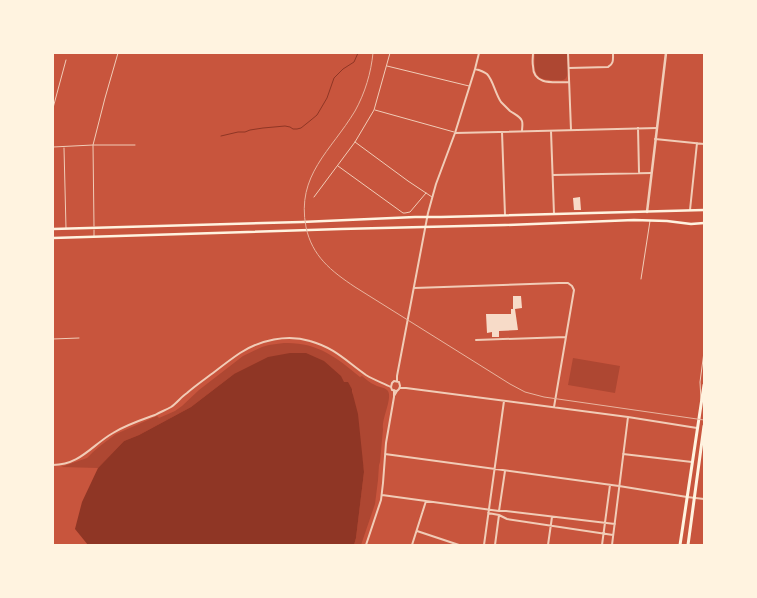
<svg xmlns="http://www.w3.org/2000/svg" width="757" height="598" viewBox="0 0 757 598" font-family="'Open Sans',sans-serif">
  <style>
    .green { fill: #ae4732 }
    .water { fill: #8f3625 }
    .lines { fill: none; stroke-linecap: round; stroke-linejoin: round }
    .stream { stroke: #8f3625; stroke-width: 1 }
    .building { fill: #f7dbc8 }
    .service { stroke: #f1ccb7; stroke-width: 1 }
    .minor { stroke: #f1ccb7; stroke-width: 2 }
    .tertiary { stroke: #f1ccb7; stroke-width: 2.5 }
    .secondary { stroke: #fff3e0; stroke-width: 2.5 }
    .primary { stroke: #fff3e0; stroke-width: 3 }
    .rail { stroke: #e9b49f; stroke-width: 1 }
  </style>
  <rect width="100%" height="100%" fill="#c8553d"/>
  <path class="green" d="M535,53H567C567,58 569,74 566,78C564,81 560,80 557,80C534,81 534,73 535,53Z
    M284,343C317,342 336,357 360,377L362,376C366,379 370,383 375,385C378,387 384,387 387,390C394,396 381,419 383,429L380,462L379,465L378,480L375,504L361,545H354L356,538L364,472L352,389L348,383L234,374L191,407L139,435L124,441L98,468L61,467L87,458L93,452L100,446L116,434L157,416L159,418L175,411L182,406L199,390L243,356L262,347L269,345Z
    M573,358L620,366L615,393L568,385Z"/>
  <path class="water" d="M290,353H306L324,361L341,376L344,382H348L352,389V391L358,414L364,472L356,538L354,545H88L75,529L82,502L98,468L124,441L139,435L191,407L234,374L268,357Z"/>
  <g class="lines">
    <path class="stream" d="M221,136L238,132H245L250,130L263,128L285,126L290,127L293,129H297L301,128L311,120L317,115L327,98L334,78L343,69L354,62L358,53"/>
  </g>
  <path class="building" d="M580,197L581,210H574L573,198Z
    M513,296H521L522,308L515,309L518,330L499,331V337H492V332L487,333L486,314H511V309H513Z"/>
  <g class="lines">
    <path class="service" d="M387,66L469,86
      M53,108L66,60
      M375,110L454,132
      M355,142L408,181L432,197
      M53,147L93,145H135
      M64,148L66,228
      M338,166L403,213H405L410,212L426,193
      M314,197L355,142L374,110L390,53
      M94,226L93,145L105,98L118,53
      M94,230V236
      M641,279L650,221
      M53,339L79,338
      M701,400L700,382L704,352"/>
    <path class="minor" d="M533,53C533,57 532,62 533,66C533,86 555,82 569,82
      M568,53L571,130
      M569,68L608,67C614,64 613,59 613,53
      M475,69C479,70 483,71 487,74C493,80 495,93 501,102C504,105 507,108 510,111C514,114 520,116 522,121C523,124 522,128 522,131
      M638,128L639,172
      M551,131L554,214
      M502,132L505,215
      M455,133L657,128
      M655,139L704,144
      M553,175L651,173
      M690,210L697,143
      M414,288L559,283H568L572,286L574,290L554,407
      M476,340L566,337
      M397,381V376L428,213L436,184L455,133L475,69L479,53
      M400,388H406L628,417L697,428
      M394,396L397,391L399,389L400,386L399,382L394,381L392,383L391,387L392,390L397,391
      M385,454L619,486L687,497L704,499
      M623,454L692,462
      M53,465C80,465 92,445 113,433C126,425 141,420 155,415C160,412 166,410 171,407C177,403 181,397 187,393C195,386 205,379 213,373C222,366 231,359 240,353C260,340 287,334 310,341C335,348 346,361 366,375C374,380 383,383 391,387
      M382,495L499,511H506L615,524
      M499,511L505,471
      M488,513L499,515L507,519L613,535
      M417,531L459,545
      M366,545L381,500L383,483L386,443L394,397V390
      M412,545L426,501
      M484,545L504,401
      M495,545L499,515
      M548,545L552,517
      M602,545L610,485
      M612,545L628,417"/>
    <path class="tertiary" d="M647,212L666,53"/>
    <path class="secondary" d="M53,229L302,222L415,217H441L704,210
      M53,238L341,229L505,225L634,220L667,221L691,224L704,223"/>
    <path class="primary" d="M680,545L704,385
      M688,545L704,426"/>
    <path class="rail" d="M373,53C371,73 365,93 355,111C331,151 296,175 306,227C312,256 331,271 355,287L510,384L525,392L544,397L704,420"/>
  </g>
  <rect width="757" height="598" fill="none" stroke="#fff3e0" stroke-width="108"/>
</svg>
